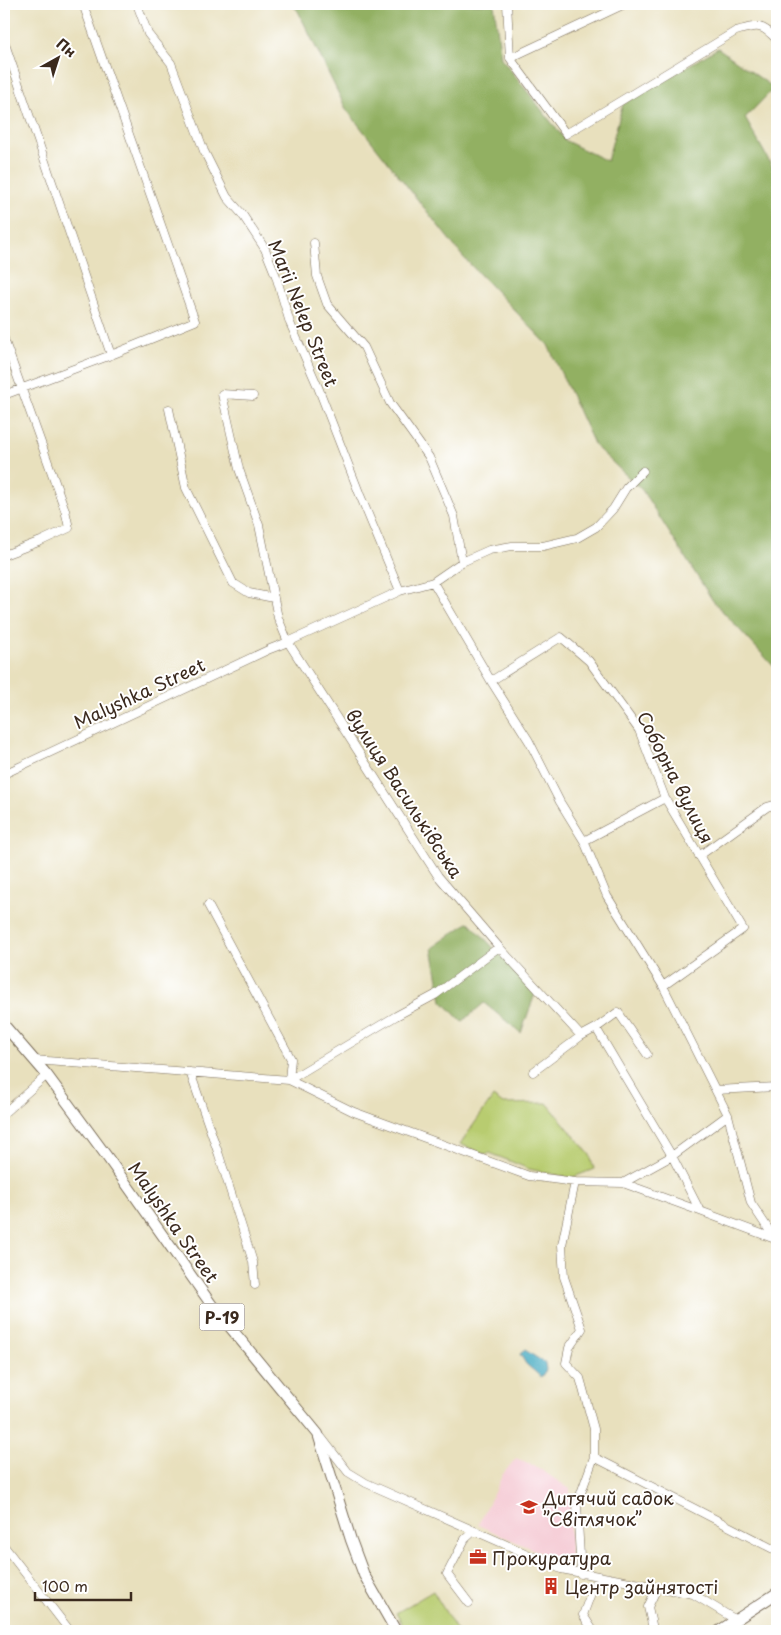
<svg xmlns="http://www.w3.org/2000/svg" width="781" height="1635" viewBox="0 0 781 1635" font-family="'Playpen Sans',sans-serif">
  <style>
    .built { fill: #f6cfd8 }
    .green { fill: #b8cc6f; stroke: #7a7b46 }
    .forest { fill: #92b062; stroke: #666d40 }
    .water { fill: #40a8c0; stroke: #3e696f }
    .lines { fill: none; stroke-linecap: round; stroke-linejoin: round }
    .minor-casing { stroke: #786a56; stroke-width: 9 }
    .major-casing { stroke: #786a56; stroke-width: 12 }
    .minor { stroke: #fff; stroke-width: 8 }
    .major { stroke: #fff; stroke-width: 10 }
    .labels { text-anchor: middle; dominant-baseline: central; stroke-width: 4; stroke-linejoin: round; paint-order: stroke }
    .shield { fill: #fff; stroke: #766a62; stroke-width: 1 }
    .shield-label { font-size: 16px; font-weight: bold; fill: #3b2a1e }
    .street-label { font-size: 18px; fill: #3b2a1e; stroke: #fff }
    .poi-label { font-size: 18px; fill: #3b2a1e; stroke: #fff; text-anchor: start }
  </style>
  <rect width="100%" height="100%" fill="#fff"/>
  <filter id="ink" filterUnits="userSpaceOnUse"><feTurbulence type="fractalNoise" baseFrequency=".02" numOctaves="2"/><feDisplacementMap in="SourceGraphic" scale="10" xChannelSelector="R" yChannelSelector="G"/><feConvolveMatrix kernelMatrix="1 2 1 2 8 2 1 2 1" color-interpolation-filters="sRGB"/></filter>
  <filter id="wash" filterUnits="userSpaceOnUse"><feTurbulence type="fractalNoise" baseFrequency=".0096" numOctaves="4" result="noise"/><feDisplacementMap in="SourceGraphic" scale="20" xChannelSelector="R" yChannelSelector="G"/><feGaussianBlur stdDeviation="1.12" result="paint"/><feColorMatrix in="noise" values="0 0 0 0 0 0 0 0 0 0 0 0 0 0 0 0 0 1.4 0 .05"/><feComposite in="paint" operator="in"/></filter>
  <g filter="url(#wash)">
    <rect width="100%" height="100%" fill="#e8e0bd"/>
    <path class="built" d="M516,1458L537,1467L570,1489V1559L561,1562L478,1525L503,1474Z"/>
    <path class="green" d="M493,1097L503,1104L547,1103L590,1155L594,1169L571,1178L529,1169L490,1153L484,1154L460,1144Z
      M433,1591L457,1631H406L396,1613Z"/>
    <path class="forest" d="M291,4H494L501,58L566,141L607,161L623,104L718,48L774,88L745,118L777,175V670L713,601L642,490L595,446L548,345L463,257L346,109L298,11Z
      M469,922L511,966L535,994L521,1033L484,1003L462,1022L442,1001L432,948Z"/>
    <path class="water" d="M525,1350L545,1363L546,1370L541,1377L526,1364L520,1354Z"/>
  </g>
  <g filter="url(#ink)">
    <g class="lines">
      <g class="minor-casing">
        <path id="minor" d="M137,4L148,34L171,63L204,151L227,197L242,214L265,249L276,276L290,323L318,387L360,495L400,591
          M507,4L510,58L566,134L736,31C757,25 762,23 777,40
          M4,41L111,355
          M510,58L625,4
          M314,243L317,276L327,304L364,347L390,403L429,457L454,516L462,562
          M4,339L65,510L69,528L41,541L4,555
          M4,395L111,355L195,321L83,4
          M253,396L222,394L239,469L259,525L278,618L288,642L438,876L499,947L435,995L396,1016L289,1080
          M169,409L186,488L233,583L249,593L274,598
          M433,582L462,562L489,550L512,546H543L577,538L596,527L613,509L626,488L643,471
          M491,681L561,637L589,661L639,730L665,798L743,929L663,986
          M4,774L270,649L288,642L400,591L433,582L491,681L529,741L560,802L584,841L607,896L663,986L728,1115L672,1156L700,1211L775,1239
          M584,841L665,798
          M699,856L767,807L777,804
          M208,905L291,1059L289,1080
          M499,947L581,1036
          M596,1028L618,1012L647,1054
          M34,1060L289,1080L354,1112L529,1176L575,1182L623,1183L700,1211
          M190,1072L219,1155L253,1262L255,1285
          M533,1072L581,1036L596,1028L672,1156L623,1183
          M716,1090L777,1087
          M4,1113L47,1075
          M728,1115L751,1203L775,1239
          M575,1182L562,1245L564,1277L582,1329L569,1348L566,1363L580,1378L594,1429V1457L577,1504L581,1574
          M321,1437L348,1472L366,1483L561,1569L693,1594L736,1620
          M594,1457L777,1551
          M4,1546L70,1631
          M469,1603L447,1574L465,1539L474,1531
          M592,1629L583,1615L597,1577
          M653,1629L648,1607L657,1588"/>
      </g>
      <g class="major-casing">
        <path id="major" d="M4,1025L47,1075L108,1158L211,1304L318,1434L351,1540L364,1575L396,1631
          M719,1631L777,1593"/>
      </g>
      <use href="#minor" class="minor"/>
      <use href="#major" class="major"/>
    </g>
  </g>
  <defs>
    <g id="school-bare" transform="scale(1.35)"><path d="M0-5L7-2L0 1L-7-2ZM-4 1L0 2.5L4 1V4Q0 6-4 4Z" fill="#c8321e" stroke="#fff" stroke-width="2.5" paint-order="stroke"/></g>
    <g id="office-bare" transform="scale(1.35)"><path d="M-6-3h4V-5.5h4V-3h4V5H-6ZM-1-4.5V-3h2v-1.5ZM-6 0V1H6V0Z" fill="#c8321e" stroke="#fff" stroke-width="2.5" paint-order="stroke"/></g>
    <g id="building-bare" transform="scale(1.35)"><path d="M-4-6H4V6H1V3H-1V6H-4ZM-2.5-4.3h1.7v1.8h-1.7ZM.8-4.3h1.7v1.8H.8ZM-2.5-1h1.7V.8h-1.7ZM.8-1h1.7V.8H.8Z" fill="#c8321e" stroke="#fff" stroke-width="2.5" paint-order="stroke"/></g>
  </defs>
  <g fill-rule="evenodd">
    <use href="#school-bare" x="529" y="1507"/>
    <use href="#office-bare" x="478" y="1557"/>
    <use href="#building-bare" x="551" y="1586"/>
  </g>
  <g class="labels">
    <rect class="shield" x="199.5" y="1303.5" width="45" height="27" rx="4"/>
    <g class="shield-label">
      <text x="222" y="1317">Р-19</text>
    </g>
    <g class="street-label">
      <text transform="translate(304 313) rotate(68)">Marii Nelep Street</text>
      <text transform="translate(139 693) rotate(-25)">Malyshka Street</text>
      <text transform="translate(676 777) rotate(63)">Соборна вулиця</text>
      <text transform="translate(405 793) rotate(57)">вулиця Васильківська</text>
      <text transform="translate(174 1222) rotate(55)">Malyshka Street</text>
    </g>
    <g class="poi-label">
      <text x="543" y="1497">Дитячий садок<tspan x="543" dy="21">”Світлячок”</tspan></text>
      <text x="492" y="1557">Прокуратура</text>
      <text x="565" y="1586">Центр зайнятості</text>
    </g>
  </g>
  <rect width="781" height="1635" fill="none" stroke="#fff" stroke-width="20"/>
  <g transform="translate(58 58) rotate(39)" stroke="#ffffff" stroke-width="4" paint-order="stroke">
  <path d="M0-4L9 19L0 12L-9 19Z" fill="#3b2a1e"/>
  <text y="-8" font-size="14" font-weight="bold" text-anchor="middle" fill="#3b2a1e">Пн</text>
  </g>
  <path d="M35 1592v8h96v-8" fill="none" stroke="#3b2a1e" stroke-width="2.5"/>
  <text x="42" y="1592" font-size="15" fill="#3b2a1e" stroke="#ffffff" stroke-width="4" paint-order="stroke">100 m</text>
</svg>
